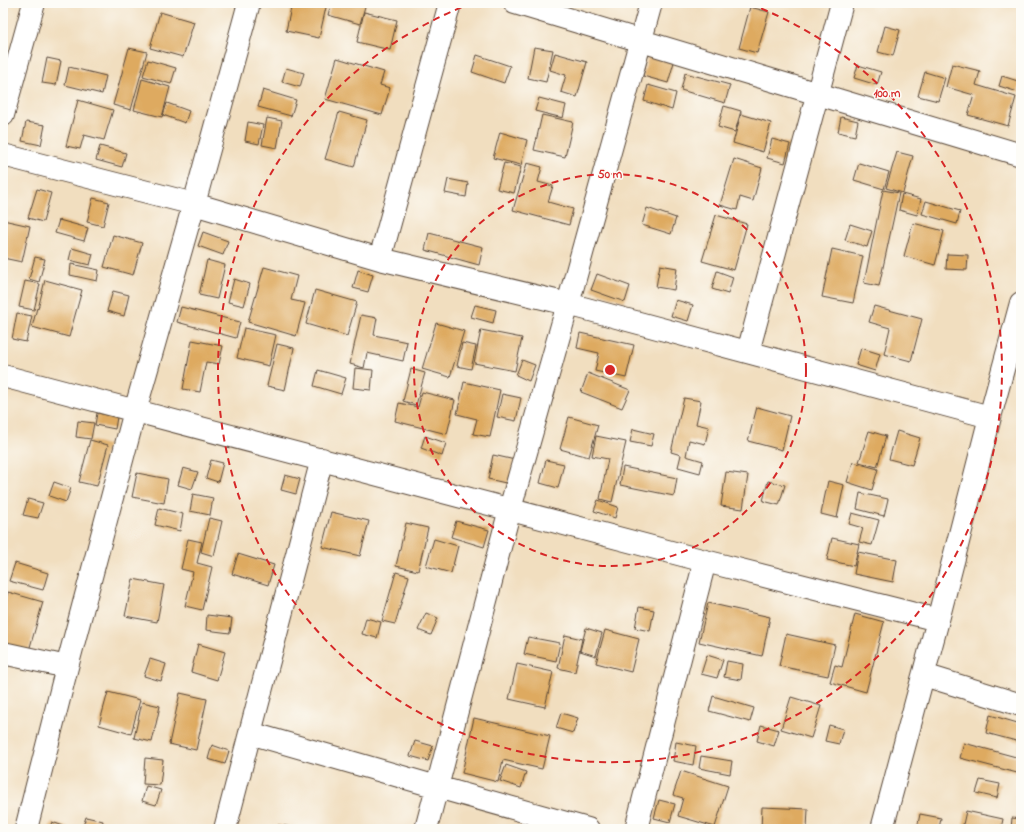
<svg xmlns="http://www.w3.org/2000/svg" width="1024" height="832" viewBox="0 0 1024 832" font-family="'Indie Flower',sans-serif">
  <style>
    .building { fill: #deaa61 }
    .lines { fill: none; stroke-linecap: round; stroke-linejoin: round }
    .minor-casing { stroke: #564536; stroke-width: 24 }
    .minor { stroke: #fff; stroke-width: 22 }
    .ring { fill: none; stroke: #d62828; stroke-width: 2; stroke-dasharray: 7 5 }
    .centre { fill: #d62828; stroke: #fdfcf7; stroke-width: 2 }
    .ring-label { font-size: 12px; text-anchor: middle; font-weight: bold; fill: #d62828; stroke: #fdfcf7; stroke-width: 3; stroke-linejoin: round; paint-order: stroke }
  </style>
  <rect width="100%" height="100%" fill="#fdfcf7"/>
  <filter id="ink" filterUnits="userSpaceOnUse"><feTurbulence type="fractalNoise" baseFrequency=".025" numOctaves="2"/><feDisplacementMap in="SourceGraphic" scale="8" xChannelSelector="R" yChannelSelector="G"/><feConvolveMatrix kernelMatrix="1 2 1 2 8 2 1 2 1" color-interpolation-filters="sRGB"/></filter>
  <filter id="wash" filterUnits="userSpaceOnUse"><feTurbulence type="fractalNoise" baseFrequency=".012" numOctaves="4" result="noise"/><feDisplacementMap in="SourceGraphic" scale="16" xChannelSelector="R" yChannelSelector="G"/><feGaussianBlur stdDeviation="0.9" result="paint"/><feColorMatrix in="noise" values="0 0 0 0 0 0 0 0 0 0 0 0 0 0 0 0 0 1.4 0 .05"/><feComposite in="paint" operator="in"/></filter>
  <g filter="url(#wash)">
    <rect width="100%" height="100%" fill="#f1debf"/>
    <g id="blocks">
      <path class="building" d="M292,3H327L319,38L286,31Z
        M331,3H366L360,24L328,15Z
        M750,7L769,12L757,53L739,48Z
        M160,12L194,22L183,57L150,48Z
        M364,12L397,20L390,50L357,42Z
        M885,26L900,30L893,56L878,52Z
        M534,47L553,50L546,82L528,78Z
        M129,48L147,52L131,110L113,105Z
        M650,48L676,55L668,83L643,76Z
        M555,53L587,62L577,97L561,92L566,75L550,70Z
        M477,55L510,66L504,83L472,72Z
        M47,58L61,61L56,85L42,83Z
        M337,58L384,72L380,85L390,88L382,115L325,99Z
        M148,60L176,68L171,84L143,76Z
        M952,64L980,71L976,85L1016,97L1008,126L968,115L974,95L946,87Z
        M858,65L881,72L877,85L854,78Z
        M69,67L106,76L102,94L65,85Z
        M286,68L304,73L300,87L282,82Z
        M925,72L945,78L938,101L918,96Z
        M685,73L730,85L725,103L681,90Z
        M1002,76L1021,82L1018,92L999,86Z
        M142,79L170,87L162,117L134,110Z
        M648,85L676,93L672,110L644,101Z
        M263,90L296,100L291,116L258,107Z
        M539,98L566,105L563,118L535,111Z
        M78,100L113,110L104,140L84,135L80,149L66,146Z
        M167,103L189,111L185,123L163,115Z
        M724,106L741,111L735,132L718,127Z
        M339,112L367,120L354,167L325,159Z
        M741,114L771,123L763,152L733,143Z
        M542,115L573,122L565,157L534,150Z
        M841,117L858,121L855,136L838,132Z
        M267,118L282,121L277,148L262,145Z
        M26,122L45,125L41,145L22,141Z
        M248,122L263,125L259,144L245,141Z
        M500,132L527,140L521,165L493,158Z
        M772,139L790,144L785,163L767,158Z
        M100,146L126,153L122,167L96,160Z
        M897,152L913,156L903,193L886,188Z
        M734,159L762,168L753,201L740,197L737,210L720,205Z
        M504,163L521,167L514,193L497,189Z
        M527,163L542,167L538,182L553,186L548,202L573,209L569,225L513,210Z
        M859,163L889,172L884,189L854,180Z
        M448,179L468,183L466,197L445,193Z
        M37,189L51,193L43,222L28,218Z
        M883,190L899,193L879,286L864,283Z
        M902,194L921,199L917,215L899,210Z
        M93,198L109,202L103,226L87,222Z
        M926,201L960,211L957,224L922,214Z
        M647,208L676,218L671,234L642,225Z
        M716,215L747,224L734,270L702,261Z
        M3,220L30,226L22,262L3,258Z
        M59,220L88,228L84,241L55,233Z
        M913,223L944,231L935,265L904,256Z
        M850,224L872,231L867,247L845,240Z
        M203,232L228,241L223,255L198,246Z
        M429,233L483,247L479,265L425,250Z
        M113,235L142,243L133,275L104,267Z
        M72,248L93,254L90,265L69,260Z
        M832,249L863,256L853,303L822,297Z
        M947,254L968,255L967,270L946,269Z
        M35,257L45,259L39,282L29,279Z
        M207,260L225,265L217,299L199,295Z
        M71,264L99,270L97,281L70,275Z
        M660,265L677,268L674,290L656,287Z
        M264,267L297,276L291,300L305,303L296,336L248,322Z
        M358,270L373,275L368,292L353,288Z
        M717,271L733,277L728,294L712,289Z
        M597,274L630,286L625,302L591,290Z
        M234,279L250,284L244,306L228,302Z
        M45,280L82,290L69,337L32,327L37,308L38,309Z
        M25,281L40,284L34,310L19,307Z
        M315,290L357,302L347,336L306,324Z
        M113,291L129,295L124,316L107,311Z
        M676,300L693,305L688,321L671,316Z
        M475,305L496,310L493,323L471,317Z
        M874,306L922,319L911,361L884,354L890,328L869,322Z
        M181,307L240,322L236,338L177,322Z
        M17,313L32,316L26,342L12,339Z
        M361,315L377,318L374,335L407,342L403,361L367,353L364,368L350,364Z
        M436,323L464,331L450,377L422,369Z
        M244,328L276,335L269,366L237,358Z
        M481,330L522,338L515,371L474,363Z
        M580,333L634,345L626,378L595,371L599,353L577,348Z
        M192,340L223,346L219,364L206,362L200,392L183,389Z
        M462,343L476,346L471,369L457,366Z
        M277,344L294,348L285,390L267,386Z
        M861,348L880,354L875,371L856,365Z
        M522,360L535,365L529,381L516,375Z
        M355,368L373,370L371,390L353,388Z
        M411,369L425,373L416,405L403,401Z
        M318,370L346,378L341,394L314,386Z
        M588,373L630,390L622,408L581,392Z
        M464,382L500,390L490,437L473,434L477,419L457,414Z
        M422,392L455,400L447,434L395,421L399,403L418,407Z
        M502,394L521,398L516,421L497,417Z
        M684,398L701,401L696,424L709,427L705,444L689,440L686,456L703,461L700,473L678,467L681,455L671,452Z
        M757,407L790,416L782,450L748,441Z
        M97,413L117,417L115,429L95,425Z
        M569,417L598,425L589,457L560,449Z
        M78,421L94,423L91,439L76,437Z
        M633,429L654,434L651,446L630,442Z
        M869,431L886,436L877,467L859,462Z
        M897,431L920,438L912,465L889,459Z
        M425,436L446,443L442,456L421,448Z
        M596,436L626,442L612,502L600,499L608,459L592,456Z
        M90,440L108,445L97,486L79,482Z
        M493,455L515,460L510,484L488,479Z
        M211,460L223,463L218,482L206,478Z
        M546,460L564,464L558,488L540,483Z
        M853,462L878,469L872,490L847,482Z
        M623,467L677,478L674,496L620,485Z
        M183,468L198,472L192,489L178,485Z
        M726,472L748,475L743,509L721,506Z
        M137,473L168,479L164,503L132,497Z
        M285,475L300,479L296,494L281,490Z
        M768,481L785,485L779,505L763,501Z
        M828,481L844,485L837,518L821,514Z
        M54,482L71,488L66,502L49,496Z
        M860,493L888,499L884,516L857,509Z
        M193,494L213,498L210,515L190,511Z
        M28,499L43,503L38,518L23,515Z
        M598,500L618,507L615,518L594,511Z
        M159,508L183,514L180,531L155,525Z
        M331,512L369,521L360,556L322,547Z
        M852,513L879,520L872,545L859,542L863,528L849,524Z
        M209,518L222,521L214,556L201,552Z
        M456,521L489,530L484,547L451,537Z
        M406,523L428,528L418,571L396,566Z
        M832,538L859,544L854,566L827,560Z
        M188,539L202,542L197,563L212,567L202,610L185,606L193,572L181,569Z
        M434,539L458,546L451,573L426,566Z
        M858,552L897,560L893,582L854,574Z
        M238,554L274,565L268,585L232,574Z
        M15,563L48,573L43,590L9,581Z
        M396,572L409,576L395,624L382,621Z
        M133,579L164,585L157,622L125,616Z
        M8,592L43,602L28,654L3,647V608Z
        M708,603L770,617L762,656L699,642Z
        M639,607L654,610L650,631L635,628Z
        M426,613L438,618L431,635L418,630Z
        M855,614L884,622L866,692L830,682L835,665L842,667Z
        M207,615L232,618L230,633L206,630Z
        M366,618L381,622L377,638L362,634Z
        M586,628L602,633L596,656L580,651Z
        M605,630L639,639L631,672L596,663Z
        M786,634L835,645L828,676L779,666Z
        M565,635L582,639L575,672L558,668Z
        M528,637L560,643L556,661L524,654Z
        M198,644L225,652L217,680L191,672Z
        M707,655L723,660L717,678L701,674Z
        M150,659L166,664L161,681L144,676Z
        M727,661L743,664L741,680L724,677Z
        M517,664L553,672L545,707L509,699Z
        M108,692L140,700L131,734L99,725Z
        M180,693L207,699L196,750L169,744Z
        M713,696L754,708L750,722L709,711Z
        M791,697L821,706L811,738L781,729Z
        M142,702L160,706L152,742L134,738Z
        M561,713L578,718L573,733L556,728Z
        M990,715L1021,724V774L960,758L964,743L1016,757L1020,742L986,733Z
        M474,718L550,736L542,769L503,760L498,782L462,773Z
        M761,725L779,730L774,746L757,741Z
        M829,725L843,729L839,744L825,741Z
        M415,741L433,746L428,761L410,756Z
        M676,742L696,746L693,765L673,761Z
        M212,745L229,751L225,764L208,759Z
        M701,756L732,761L730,774L699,768Z
        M145,758L163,760L160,785L143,784Z
        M506,765L526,772L521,788L500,781Z
        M681,771L728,786L715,827L678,816L683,798L673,795Z
        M980,780L1000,784L997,798L976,793Z
        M146,786L161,790L156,805L142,801Z
        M659,800L675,804L670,822L654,818Z
        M762,807L808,809L807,829H761Z
        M966,811L1003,819L1001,829H962Z
        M920,814L941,818L939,829H917Z
        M86,817L103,821L101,829H82Z
        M1012,818L1021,819V829H1011Z
        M52,822L72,829H49Z
        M278,825L300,828V829H277Z"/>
    </g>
  </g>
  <g filter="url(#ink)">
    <use href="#blocks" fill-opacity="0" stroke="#564536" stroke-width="1"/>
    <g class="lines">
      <g class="minor-casing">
        <path id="minor" d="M515,3C683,55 853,103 1021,155
          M3,115L34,3
          M3,155L194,204L380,259L568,304L990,417
          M380,259L450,3
          M748,352L842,3
          M3,376L705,561L938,620
          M3,653L67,667
          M924,675L1021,705
          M250,733L437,787L588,829
          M26,829L67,667L135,411L194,204L249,3
          M225,829L250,733L322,459
          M426,829L510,509L568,304L651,3
          M636,829L705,561
          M882,829L938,620L990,417L1021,303"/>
      </g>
      <use href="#minor" class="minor"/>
    </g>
  </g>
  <g class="ring">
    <circle cx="610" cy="370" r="196"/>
    <path d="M750 4A392 392 0 1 1 470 4"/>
  </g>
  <circle cx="610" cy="370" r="6" class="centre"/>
  <g class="ring-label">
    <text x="887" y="97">100 m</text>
    <text x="610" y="178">50 m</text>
  </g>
  <rect width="1024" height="832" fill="none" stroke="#fdfcf7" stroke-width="16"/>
</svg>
